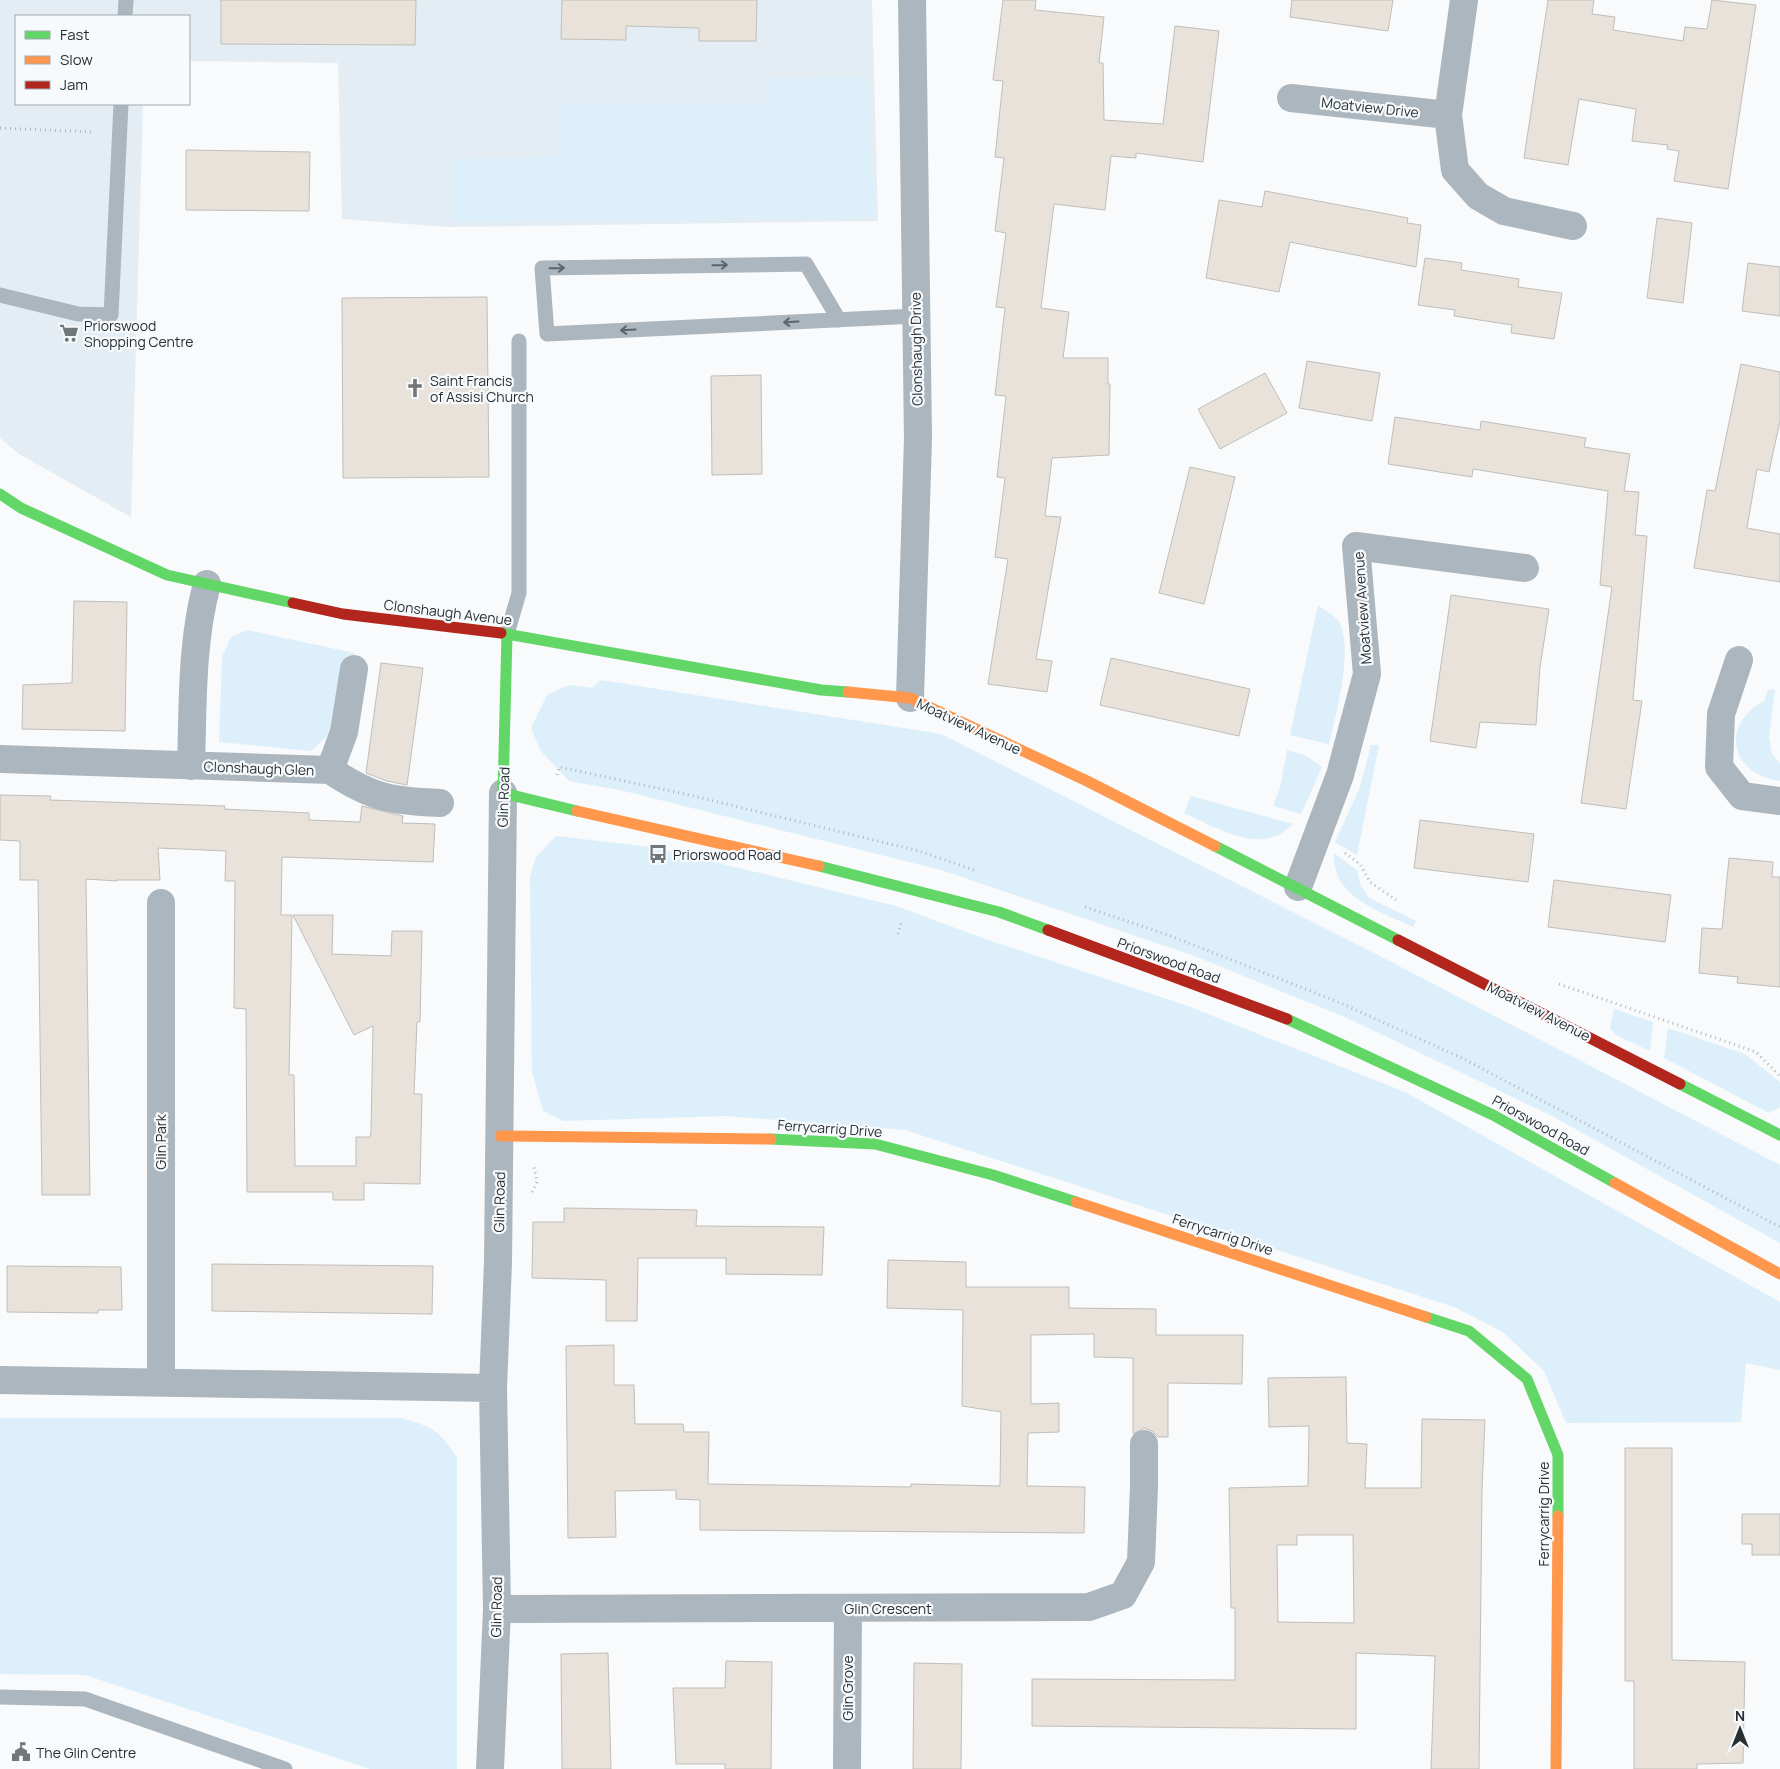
<svg xmlns="http://www.w3.org/2000/svg" width="1780" height="1769" viewBox="0 0 1780 1769" font-family="Manrope,sans-serif">
  <style>
    .built { fill: #e4edf3 }
    .green { fill: #dceffb }
    .building { fill: #e9e2da; stroke: #bfbebb; fill-rule: evenodd }
    .lines { fill: none; stroke-linecap: round; stroke-linejoin: round }
    .path { stroke: #b1b8bd; stroke-width: 3; stroke-dasharray: 1 4; stroke-linecap: butt }
    .lane { stroke: #abb6be; stroke-width: 15 }
    .street { stroke: #abb6be; stroke-width: 28 }
    .fast { stroke: #63d668; stroke-width: 11 }
    .slow { stroke: #ff974d; stroke-width: 11 }
    .jam { stroke: #b3261e; stroke-width: 11 }
    .oneway { stroke: #5c656b }
    .labels { text-anchor: middle; dominant-baseline: central; stroke-width: 4.5; stroke-linejoin: round; paint-order: stroke }
    .street-label { font-size: 14px; fill: #282f33; stroke: #f7fafc }
    .poi-label { font-size: 14px; fill: #282f33; stroke: #f7fafc; text-anchor: start }
  </style>
  <rect width="100%" height="100%" fill="#f8fafb"/>
  <path class="built" d="M0,0H872L878,221L448,227L342,219L338,63L189,61V16H16V104H143L131,517L19,454L0,438Z"/>
  <path class="green" d="M867,77L875,218L451,222V159L558,157L560,105H767L768,78Z
    M1318,605C1324,610 1336,616 1339,622C1354,648 1336,715 1329,744L1290,735Z
    M247,630L354,653L335,729L311,751L219,742L222,657L231,637Z
    M601,680L941,734L1376,954L1780,1165V1243L1552,1116L1347,1018L1192,955L941,870L620,790L569,781L540,750L531,728L547,695L569,685L592,688Z
    M1775,689L1769,737L1772,754L1780,763V781C1730,774 1720,725 1764,701L1768,690Z
    M1371,745H1379L1357,855L1335,842L1360,787Z
    M1287,750L1305,755L1322,767L1301,814L1273,806L1280,788Z
    M1191,796L1293,824C1261,857 1218,828 1184,813Z
    M556,836L652,847L896,906L988,940L1185,1005L1405,1092L1780,1302V1370L1746,1363L1741,1422L1566,1423L1544,1371L1503,1332L1454,1307L905,1130L726,1116L563,1121L543,1111L532,1072L530,877L536,857Z
    M1334,853L1357,870L1360,884L1369,898L1416,921L1413,927C1379,910 1332,898 1334,853Z
    M1614,1009L1653,1022L1650,1051L1618,1036L1610,1029Z
    M1668,1028L1745,1054L1780,1082V1107L1769,1113L1664,1058Z
    M0,1418H400C433,1427 437,1428 457,1457V1769H370L85,1675L0,1674Z"/>
  <path class="building" d="M221,0H416L415,45L221,44Z
    M562,0H757L756,41H699V28L626,26V40L561,39Z
    M1003,0H1036L1035,10L1104,17L1099,63H1103L1104,120L1163,124L1175,26L1219,31L1203,162L1136,153V158L1111,156L1105,210L1054,204L1041,308L1069,312L1063,358H1108V384H1110L1109,455L1052,458L1045,516L1061,517L1036,659L1052,661L1047,692L988,684L1008,559L995,557L1005,478L997,477L1006,396L995,395L1005,308L996,307L1006,233L995,231L1004,158L995,157L1003,81L993,80Z
    M1292,0H1393L1388,31L1290,17Z
    M1548,0H1594L1592,14L1615,17L1613,30L1683,41L1685,27L1707,29L1712,0L1756,5L1728,189L1674,181L1679,151L1667,149L1668,145L1632,141L1636,109L1579,99L1568,165L1524,158Z
    M186,150L310,152L309,211L186,210Z
    M1265,191L1408,218L1407,223L1421,225L1416,267L1290,242L1279,292L1206,278L1219,200L1262,207Z
    M1657,218L1692,223L1683,303L1647,298Z
    M1425,258L1462,263L1461,270L1519,279L1518,287L1562,293L1554,339L1511,333L1512,325L1454,316L1455,310L1418,305Z
    M1748,263L1780,267V316L1742,311Z
    M487,297L489,477L343,478L342,298Z
    M1307,361L1380,373L1372,421L1299,408Z
    M1741,364L1780,372V421L1769,472L1757,469L1747,528L1780,534V582L1694,568L1707,490L1715,491Z
    M1265,373L1287,413L1220,449L1198,409Z
    M761,375L762,474L712,475L711,376Z
    M1395,417L1480,430L1481,421L1586,438L1584,447L1630,454L1624,491L1639,492L1635,535L1647,536L1633,700L1642,701L1626,809L1581,803L1612,587L1600,585L1608,491L1473,469L1472,477L1388,464Z
    M1190,467L1235,477L1204,604L1159,593Z
    M1451,595L1549,609L1540,667L1536,725L1480,722L1476,748L1430,741Z
    M74,601L127,602L125,731L22,729L23,685L72,683Z
    M1111,658L1250,689L1239,736L1100,705Z
    M381,663L423,668L407,785L387,781L366,773Z
    M0,795L51,796L50,800L225,806L224,809L309,813V820L360,822L362,806L403,816L402,823L435,824L433,862L282,857L281,915H292L289,1075H294L295,1166H356V1137H370L371,1132L373,1026L354,1035L293,915H333L332,954L391,956L392,931H422L420,1022H417L414,1094H422L420,1184L364,1183V1200H333V1192H247L246,1009L234,1008L235,881H225L226,851L158,848L160,880H117V881L86,879L90,1195H42L38,880H20V841L0,840Z
    M1420,820L1534,834L1528,882L1414,868Z
    M1729,858L1773,862L1772,877H1780V987L1737,983L1738,977L1699,973L1702,928L1722,929Z
    M1554,880L1671,895L1665,942L1548,927Z
    M564,1208L697,1210L696,1226L824,1227L822,1275L726,1274V1258H638L637,1321H606V1280L532,1278L533,1222H564Z
    M888,1260L966,1262V1287H1069V1308L1156,1309V1335H1243L1242,1384L1168,1383V1437H1158L1152,1431L1144,1428L1133,1434V1358L1094,1357V1334L1031,1335V1404L1059,1403V1432L1028,1433L1027,1486L1085,1487L1084,1533L700,1530V1500L676,1499V1490L615,1491L616,1537L568,1538L566,1346L614,1345V1385H634L635,1424H683L684,1432H709L708,1484L911,1487V1484L1000,1486L1001,1412L962,1406L963,1310L887,1308Z
    M212,1264L433,1266L432,1314L212,1311Z
    M7,1266L121,1267L122,1310H98V1313L7,1312Z
    M1346,1377L1347,1443L1367,1444L1365,1488H1421L1422,1419L1485,1420L1482,1489L1479,1769H1431L1435,1656L1356,1653V1729L1032,1726V1679L1235,1680V1608H1231L1229,1488L1308,1486L1309,1426L1269,1427L1268,1378ZM1297,1535H1353L1354,1623L1278,1622L1277,1545H1297Z
    M1625,1448H1672V1660L1745,1662L1743,1763L1697,1764V1769H1634V1681H1625Z
    M1742,1514H1780V1555H1752V1544H1742Z
    M608,1653L611,1769H562L561,1654Z
    M726,1661L772,1662L771,1769H725V1764H676L673,1688H725Z
    M914,1663L962,1664L961,1769H913Z"/>
  <g class="lines">
    <path class="path" d="M0,128L94,132
      M557,775L559,767L685,794L919,851L974,870
      M1345,853L1360,864L1370,882L1396,900
      M1085,907L1168,935L1336,1001L1462,1058L1780,1227
      M898,934L902,920
      M1559,984L1756,1052L1780,1076
      M532,1192L537,1182L534,1167"/>
    <path class="lane" d="M125,16L126,0
      M0,295L78,314L111,315L121,104
      M839,320L806,264L542,268L547,334L916,316
      M507,634L519,593V341
      M0,1697L85,1699L285,1769"/>
    <path class="street" d="M1464,0L1448,115L1455,170L1478,196L1504,211L1573,226
      M1291,98L1448,115
      M1739,660L1721,714L1719,767L1742,796L1780,801
      M910,698L918,438L912,0
      M0,759L330,770C372,798 391,801 440,803
      M191,766C193,706 191,643 207,584
      M330,770L344,732L354,669
      M1298,887L1340,775L1367,674L1356,546L1525,568
      M161,903V1381
      M0,1380L493,1388
      M497,1609L1089,1607L1123,1595L1141,1562L1144,1487V1444
      M490,1769L497,1609L493,1388L498,1262L503,793
      M847,1769L848,1608"/>
    <path class="fast" d="M0,494L21,508L167,575L293,603
      M501,633L821,690L848,692
      M507,634L503,793L577,811
      M1215,846L1398,940
      M819,866L999,912L1048,930
      M1287,1019L1493,1115L1615,1183
      M1680,1084L1780,1135
      M771,1139L875,1144L993,1175L1076,1202
      M1426,1317L1469,1331L1527,1379L1558,1455V1516"/>
    <path class="slow" d="M848,692L910,698L1087,781L1215,846
      M577,811L819,866
      M500,1136L771,1139
      M1615,1183L1780,1274
      M1076,1202L1426,1317
      M1556,1769L1558,1516"/>
    <path class="jam" d="M293,603L343,614L501,633
      M1048,930L1287,1019
      M1398,940L1680,1084"/>
  </g>
  <defs><path id="oneway-shaft" d="M-6 0H5M1.5-3L5.5 0L1.5 3" fill="none" stroke-width="1.6" stroke-linecap="round" stroke-linejoin="round" transform="scale(1.25)"/></defs>
  <g class="oneway">
    <use href="#oneway-shaft" transform="translate(720 265) rotate(-1)"/>
    <use href="#oneway-shaft" transform="translate(557 268) rotate(-1)"/>
    <use href="#oneway-shaft" transform="translate(791 322) rotate(177)"/>
    <use href="#oneway-shaft" transform="translate(628 330) rotate(177)"/>
  </g>
  <defs>
    <g id="supermarket-bare" transform="scale(1.5)"><path d="M-6-5.5h2.5l.6 2H6L4.5 2H-2.5L-4.4-4H-6ZM-1.5 3.2a1.3 1.3 0 1 0 .1 0ZM3 3.2a1.3 1.3 0 1 0 .1 0Z" fill="#717679" stroke="#f7fafc" stroke-width="2.5" paint-order="stroke"/></g>
    <g id="church-bare" transform="scale(1.5)"><path d="M-1.2-6h2.4v3.5h3.3v2.4h-3.3V6h-2.4V-.1h-3.3v-2.4h3.3Z" fill="#717679" stroke="#f7fafc" stroke-width="2.5" paint-order="stroke"/></g>
    <g id="bus-bare" transform="scale(1.5)"><path d="M-5-6H5V4H4V6H2V4H-2V6H-4V4H-5ZM-3.5-4V0h7V-4ZM-3.5 1.2v1.5H-2V1.2ZM2 1.2v1.5H3.5V1.2Z" fill="#717679" stroke="#f7fafc" stroke-width="2.5" paint-order="stroke"/></g>
    <g id="civic-bare" transform="scale(1.5)"><path d="M-.6-6.5H3V-4.5H.6V-3L4-1V1h2V6H-6V1h2V-1L-.6-3ZM-1.2 2.5V6h2.4V2.5Z" fill="#717679" stroke="#f7fafc" stroke-width="2.5" paint-order="stroke"/></g>
  </defs>
  <g fill-rule="evenodd">
    <use href="#supermarket-bare" x="69" y="333"/>
    <use href="#church-bare" x="415" y="388"/>
    <use href="#bus-bare" x="658" y="854"/>
    <use href="#civic-bare" x="21" y="1752"/>
  </g>
  <g class="labels">
    <g class="street-label">
      <text transform="translate(1370 107) rotate(6)">Moatview Drive</text>
      <text transform="translate(916 349) rotate(-91)">Clonshaugh Drive</text>
      <text transform="translate(1362 608) rotate(-94)">Moatview Avenue</text>
      <text transform="translate(448 612) rotate(7)">Clonshaugh Avenue</text>
      <text transform="translate(969 726) rotate(25)">Moatview Avenue</text>
      <text transform="translate(259 768) rotate(2)">Clonshaugh Glen</text>
      <text transform="translate(503 797) rotate(-88)">Glin Road</text>
      <text transform="translate(1169 960) rotate(20)">Priorswood Road</text>
      <text transform="translate(1539 1011) rotate(27)">Moatview Avenue</text>
      <text transform="translate(1541 1125) rotate(29)">Priorswood Road</text>
      <text transform="translate(830 1128) rotate(4)">Ferrycarrig Drive</text>
      <text transform="translate(160 1142) rotate(-90)">Glin Park</text>
      <text transform="translate(499 1202) rotate(-89)">Glin Road</text>
      <text transform="translate(1223 1234) rotate(18)">Ferrycarrig Drive</text>
      <text transform="translate(1543 1514) rotate(-90)">Ferrycarrig Drive</text>
      <text transform="translate(496 1607) rotate(-89)">Glin Road</text>
      <text x="888" y="1608">Glin Crescent</text>
      <text transform="translate(847 1688) rotate(-90)">Glin Grove</text>
    </g>
    <g class="poi-label">
      <text x="84" y="325">Priorswood<tspan x="84" dy="16">Shopping Centre</tspan></text>
      <text x="430" y="380">Saint Francis<tspan x="430" dy="16">of Assisi Church</tspan></text>
      <text x="673" y="854">Priorswood Road</text>
      <text x="36" y="1752">The Glin Centre</text>
    </g>
  </g>
  <rect x="15" y="15" width="175" height="90" fill="#f7fafc" stroke="#a4a9ac"/>
  <rect x="25" y="31" width="25" height="8" fill="#63d668" stroke="#a4a9ac"/>
  <text x="60" y="40" font-size="15" fill="#282f33">Fast</text>
  <rect x="25" y="56" width="25" height="8" fill="#ff974d" stroke="#a4a9ac"/>
  <text x="60" y="65" font-size="15" fill="#282f33">Slow</text>
  <rect x="25" y="81" width="25" height="8" fill="#b3261e" stroke="#a4a9ac"/>
  <text x="60" y="90" font-size="15" fill="#282f33">Jam</text>
  <g transform="translate(1740 1729)" stroke="#f7fafc" stroke-width="4" paint-order="stroke">
  <path d="M0-4L9 19L0 12L-9 19Z" fill="#282f33"/>
  <text y="-8" font-size="14" font-weight="bold" text-anchor="middle" fill="#282f33">N</text>
  </g>
</svg>
